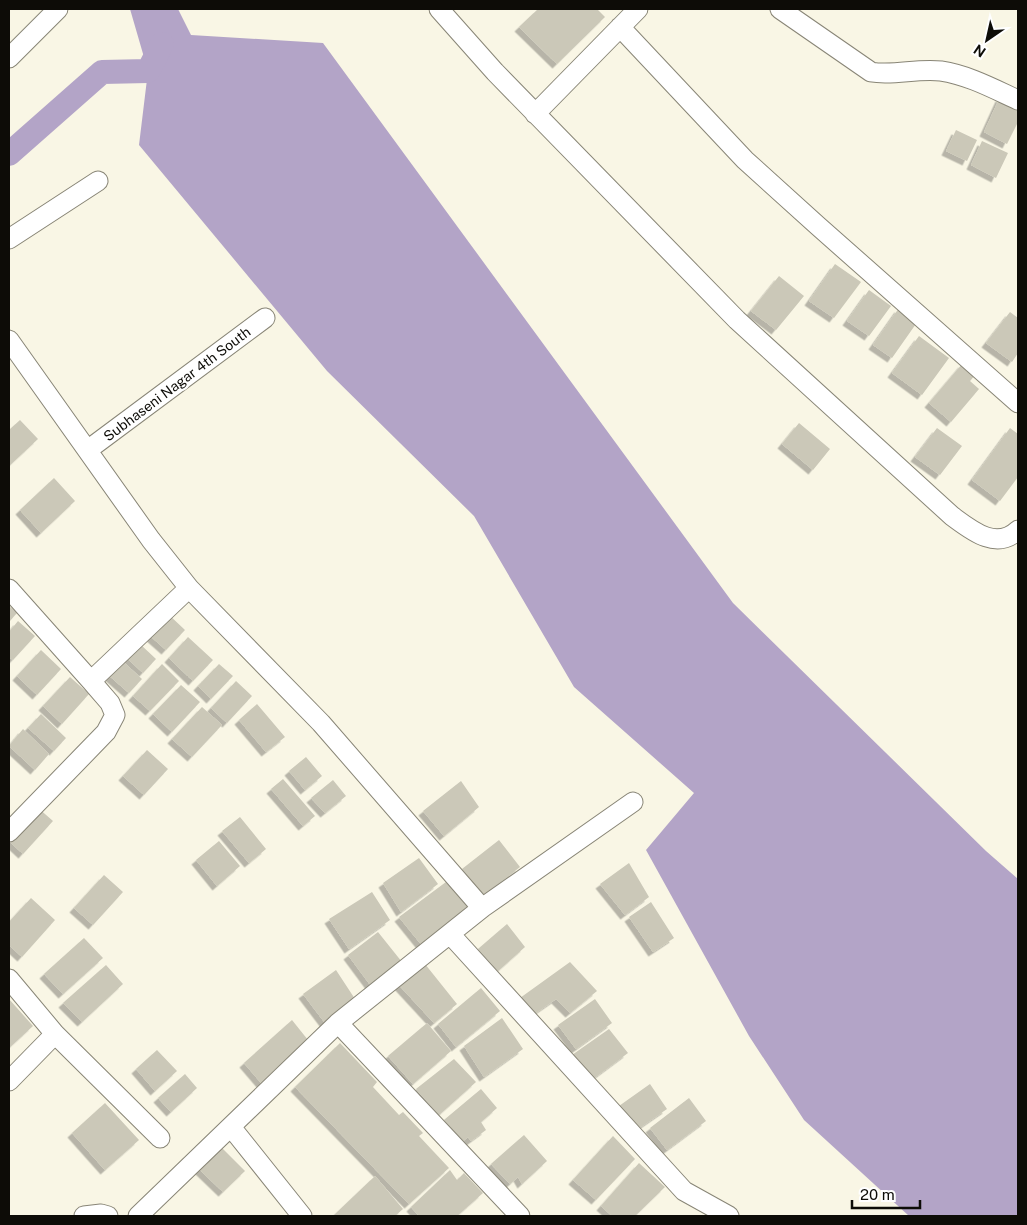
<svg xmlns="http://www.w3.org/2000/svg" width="1027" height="1225" viewBox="0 0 1027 1225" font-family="'Public Sans',sans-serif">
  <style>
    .water { fill: #b3a4c7 }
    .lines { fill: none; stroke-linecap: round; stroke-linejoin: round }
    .canal { stroke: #b3a4c7; stroke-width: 24 }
    .building { fill: #cbc8b8; filter: url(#shadow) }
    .minor-casing { stroke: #888576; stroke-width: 21 }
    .minor { stroke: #fff; stroke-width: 19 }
    .labels { text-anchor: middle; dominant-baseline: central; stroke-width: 4.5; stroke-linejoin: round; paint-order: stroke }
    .street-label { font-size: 14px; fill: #0d0c07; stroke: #fff }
  </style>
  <defs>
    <filter id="shadow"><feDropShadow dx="-4.5" dy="4.5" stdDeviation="0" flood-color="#0004"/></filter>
  </defs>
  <rect width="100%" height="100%" fill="#f9f6e5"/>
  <path class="water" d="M130,9H178L191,35L323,43L733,603L986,851L1018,879V1216H909L804,1120L749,1036L646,850L694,793L574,687L474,516L327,371L139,145L148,71Z"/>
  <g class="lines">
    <path class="canal" d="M9,154L102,72L148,71L162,44"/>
  </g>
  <path class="building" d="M538,9H597L605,17L557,64L519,27Z
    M1000,97L1018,105V122L1007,144L984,132Z
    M956,130L977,140L967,161L946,151Z
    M982,141L1008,153L996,178L971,165Z
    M835,264L861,282L834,318L809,301Z
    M779,276L804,296L776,330L751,311Z
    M869,290L891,306L869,336L847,321Z
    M899,308L918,321L892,358L873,345Z
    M1010,312L1018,318V353L1012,362L986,343Z
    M919,336L949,358L922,395L892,373Z
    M963,363L976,374L970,381L979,389L951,422L929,403Z
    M20,420L38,439L9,466V430Z
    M799,423L830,449L813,470L782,444Z
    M937,428L962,446L940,475L915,457Z
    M1010,428L1018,434V477L1000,501L972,480Z
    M54,478L75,501L41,533L20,510Z
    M9,606L17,613L9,622Z
    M167,613L185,630L166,650L148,634Z
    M18,621L35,636L13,660L9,657V632Z
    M188,637L213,660L193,681L169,658Z
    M140,644L156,659L143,673L127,658Z
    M41,650L61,669L37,695L17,676Z
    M119,658L142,679L129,693L105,672Z
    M162,664L179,681L150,711L133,696Z
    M219,664L233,676L211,699L198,686Z
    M70,677L89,694L62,724L43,706Z
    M236,681L252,696L227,723L211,708Z
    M181,685L200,702L172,732L153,714Z
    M257,704L285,737L266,752L239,720Z
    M202,707L222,725L192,757L172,739Z
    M41,714L66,738L54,751L28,728Z
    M23,729L49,754L35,770L9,746Z
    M147,750L168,769L144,795L123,776Z
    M306,757L322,776L305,790L289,771Z
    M283,779L315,816L303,826L271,789Z
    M333,780L346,796L325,813L311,798Z
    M461,781L479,807L444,836L423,811Z
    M37,807L53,821L23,854L9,841V838Z
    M240,817L266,849L249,863L222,831Z
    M499,840L520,867L483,896L462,869Z
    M219,841L240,866L217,886L196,860Z
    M419,858L438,884L401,912L383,883Z
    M629,863L649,897L625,915L600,884Z
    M104,875L123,892L93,925L74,908Z
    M450,879L473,909L424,948L399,917Z
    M372,892L390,920L349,949L329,919Z
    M31,898L55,920L22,957L9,945V922Z
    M651,902L674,938L653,952L629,917Z
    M507,924L525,947L498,971L478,949Z
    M378,932L402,962L371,986L348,955Z
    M84,938L103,958L63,994L44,974Z
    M570,962L597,991L570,1013L556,999L533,1015L520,998Z
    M425,964L457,1004L434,1023L398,984Z
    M106,965L123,984L82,1022L63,1003Z
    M336,970L355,999L325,1023L303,994Z
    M481,988L500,1011L456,1047L438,1024Z
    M9,999L33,1026L9,1048Z
    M595,999L612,1023L576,1049L558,1025Z
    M502,1018L523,1049L484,1077L464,1046Z
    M292,1020L308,1040L262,1084L244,1063Z
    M427,1023L451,1051L413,1084L388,1056Z
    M609,1029L628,1053L593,1079L572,1055Z
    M340,1043L377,1082L373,1087L399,1115L403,1112L423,1133L419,1136L449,1168L409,1204L295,1087Z
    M157,1050L177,1071L155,1091L136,1069Z
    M454,1059L476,1082L439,1115L416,1089Z
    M185,1074L197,1088L171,1112L158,1098Z
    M650,1084L667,1109L638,1129L619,1106Z
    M481,1089L497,1108L481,1122L486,1130L471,1141L468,1137L463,1141L444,1120Z
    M689,1098L706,1121L667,1150L650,1128Z
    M105,1103L139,1140L105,1170L72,1133Z
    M524,1135L547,1161L522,1184L518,1177L510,1184L491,1164Z
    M613,1136L635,1159L596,1200L573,1180Z
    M221,1147L245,1171L223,1192L199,1169Z
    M639,1163L665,1187L635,1216H612L601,1206Z
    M450,1170L457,1180L464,1173L483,1193L457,1216H419L411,1207Z
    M375,1176L403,1209L395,1216H333Z"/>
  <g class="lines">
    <g class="minor-casing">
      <path id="minor" d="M439,9L495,72L737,320L952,516C971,530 996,551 1018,530
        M780,9L871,72C894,76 917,68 941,71C968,75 994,89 1018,100
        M620,27L745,160L818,226L1018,403
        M9,58L58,9
        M535,114L638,9
        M9,239L98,181
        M9,340L151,540L189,588L321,723L482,908L338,1023L138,1216
        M89,449L265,318
        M9,589L91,681L110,703L115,715L106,732L9,832
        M91,681L189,588
        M482,908L633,802
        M450,934L684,1191L729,1216
        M9,979L55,1034L160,1138
        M338,1023L520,1216
        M9,1081L55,1034
        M231,1127L302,1216
        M84,1216L101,1214L108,1216"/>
    </g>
    <use href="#minor" class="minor"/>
  </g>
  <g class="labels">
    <g class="street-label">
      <text transform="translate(177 384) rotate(-37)">Subhaseni Nagar 4th South</text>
    </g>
  </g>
  <rect width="1027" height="1225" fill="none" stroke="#0d0c07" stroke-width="20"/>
  <g transform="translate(987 40) rotate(214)" stroke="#ffffff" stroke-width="4" paint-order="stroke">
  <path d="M0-4L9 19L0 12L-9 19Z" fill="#0d0c07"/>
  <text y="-8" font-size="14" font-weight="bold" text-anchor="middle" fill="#0d0c07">N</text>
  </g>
  <path d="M852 1200v8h68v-8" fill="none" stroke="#0d0c07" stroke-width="2.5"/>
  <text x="860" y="1200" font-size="15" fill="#0d0c07" stroke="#ffffff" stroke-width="4" paint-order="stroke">20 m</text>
</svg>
